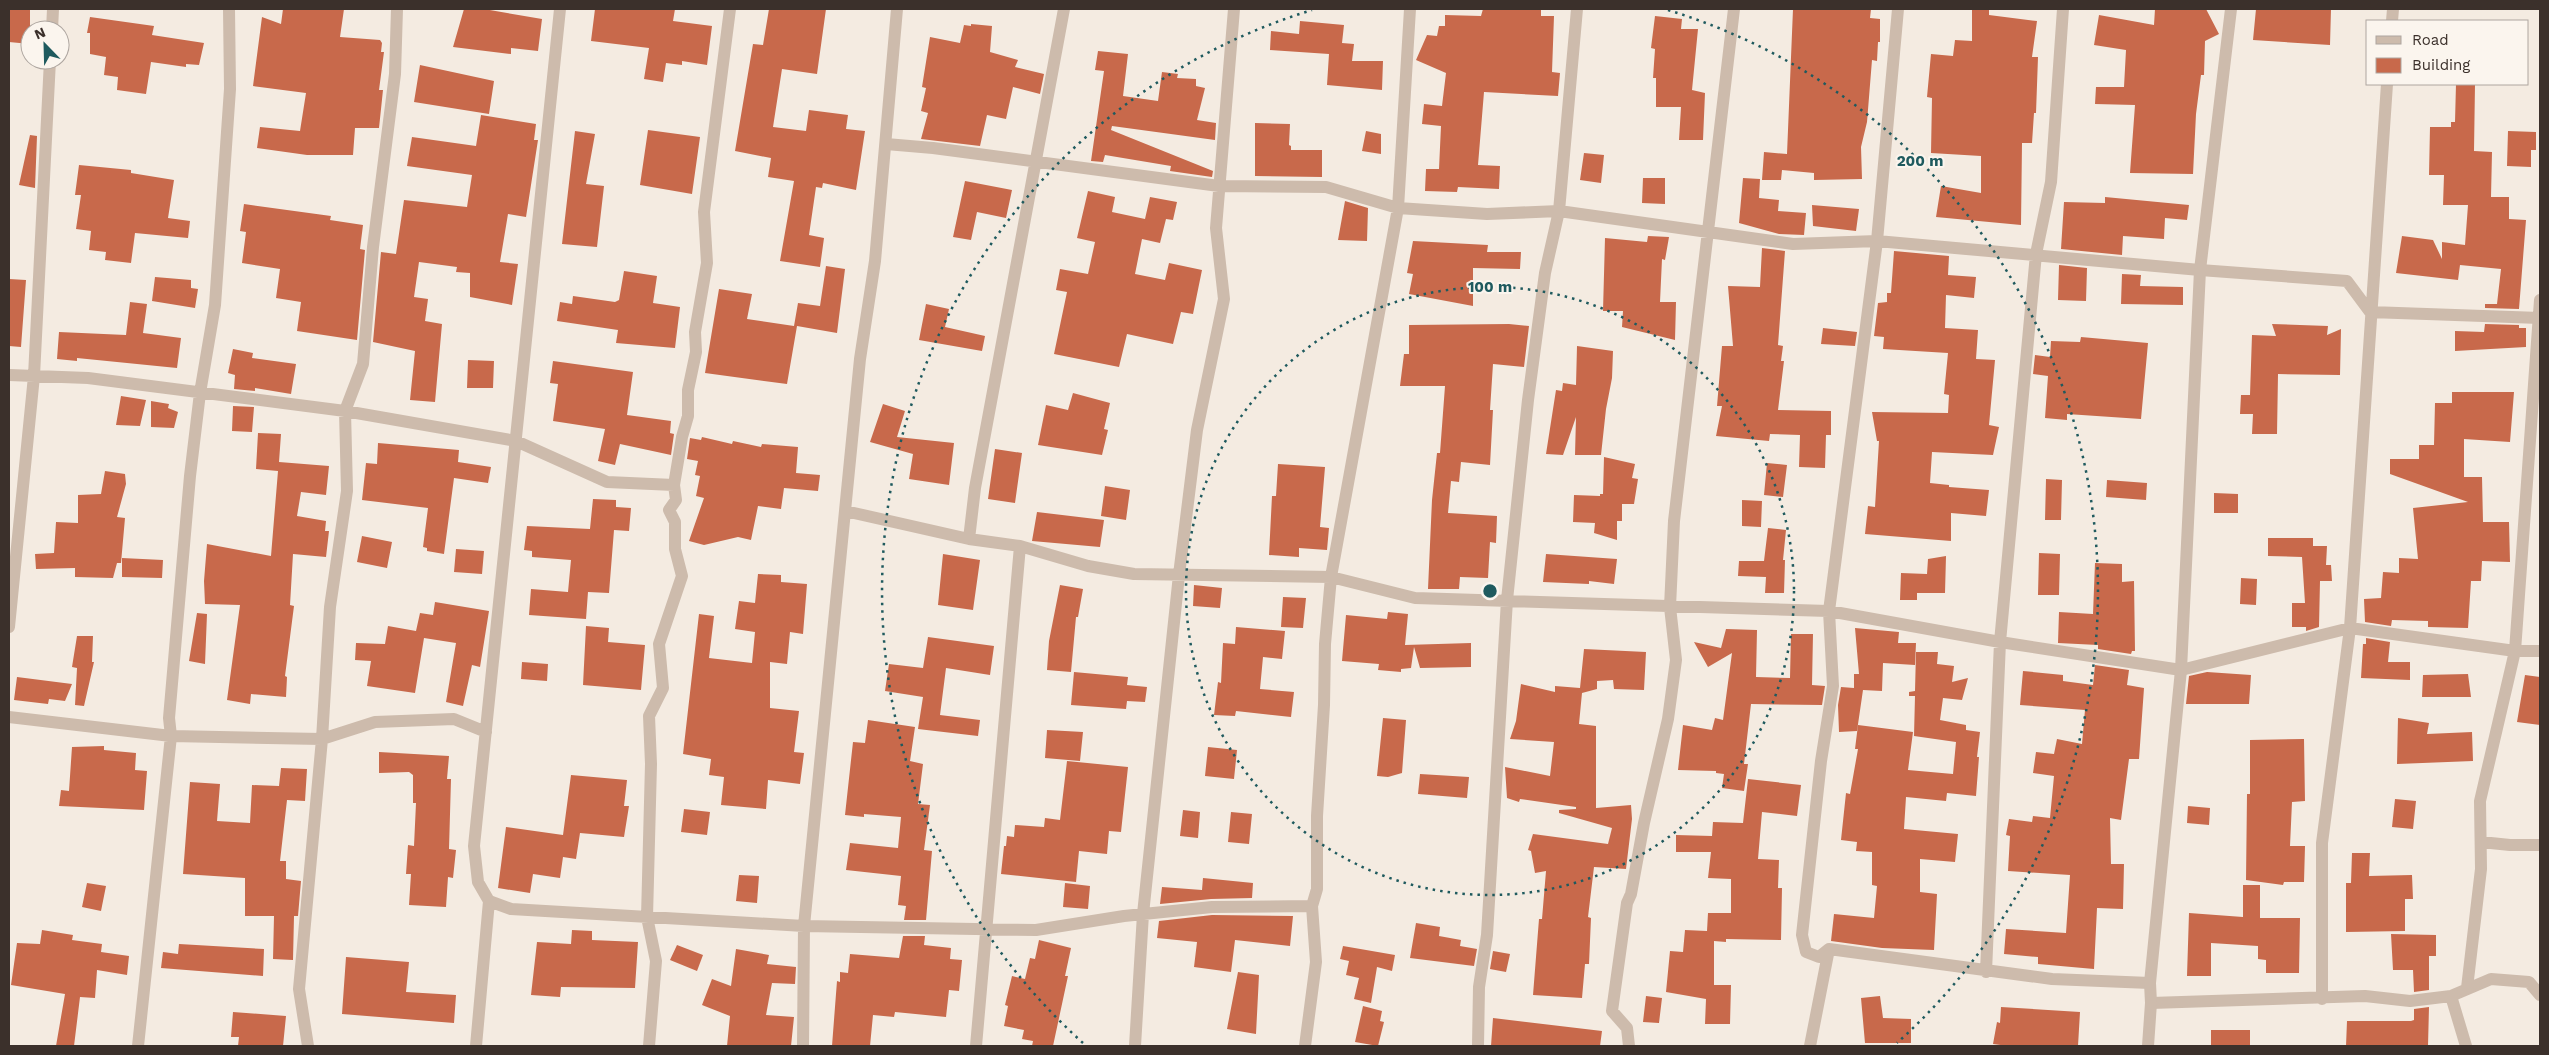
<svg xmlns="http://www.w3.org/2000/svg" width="2549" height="1055" viewBox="0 0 2549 1055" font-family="'Work Sans',sans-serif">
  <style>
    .building { fill: #c8694b }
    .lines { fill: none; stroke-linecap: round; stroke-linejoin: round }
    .minor { stroke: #cdbbac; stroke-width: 12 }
    .tertiary { stroke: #cdbbac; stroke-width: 12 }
    .ring { fill: none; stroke: #1f5a5e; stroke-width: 2.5; stroke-dasharray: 2.5 5 }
    .centre { fill: #1f5a5e; stroke: #fbf5ee; stroke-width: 2.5 }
    .ring-label { font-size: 15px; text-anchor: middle; font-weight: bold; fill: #1f5a5e; stroke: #fbf5ee; stroke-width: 4; stroke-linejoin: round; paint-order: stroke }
  </style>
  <rect width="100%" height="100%" fill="#f4ebe1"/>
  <path class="building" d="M9,9H30V44L9,42Z
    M283,9H344L340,37L380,40L382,43L381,52H384L379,90H383L379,128H355L353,155H307L257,148L260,127L300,131L306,93L253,86L262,17L281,24Z
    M464,9H484L542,19L538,51L511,48V54L453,47Z
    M595,9H675L673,21L712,26L707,65L682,61V65L666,63L663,82L644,79L649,48L591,41Z
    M769,9H826L817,74L782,69L773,127L806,131L809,110L848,115L846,129L865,131L856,190L823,183L822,188L816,187L809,235L824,238L820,267L780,261L794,181L768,177L771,158L735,151L753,44L763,45Z
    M1483,9H1541V16H1554L1552,72L1560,73L1558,96L1484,92L1478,165L1500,166L1499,189L1458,187L1457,192L1425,191L1426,169H1439L1441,126L1422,124L1424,104L1442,106L1446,73L1416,60L1427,35L1437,36L1439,26H1445V15L1481,16Z
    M1793,9H1871L1870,18L1880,19V42H1878L1877,61L1872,60L1867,122L1861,147L1862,179L1814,180V173L1782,170L1781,180H1762L1764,152L1787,154Z
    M1972,9H1989V15L2037,21L2032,57H2038L2036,113H2034L2032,143H2022L2021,225L1936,217L1941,186L1981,193V156L1931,153L1932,98L1927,97L1931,54L1953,56L1955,40L1972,41Z
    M2155,9H2206L2219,34L2205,41L2204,75H2201L2196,114L2193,174L2130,173L2135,105L2095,104L2096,87H2124L2126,50L2094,45L2099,15L2154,25Z
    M2256,9H2331L2330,45L2253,40Z
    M1655,16L1682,19L1681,29H1698L1692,90L1705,93L1703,140H1679L1681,107H1656V78H1653L1655,49L1651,48Z
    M90,17L154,26L152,35L204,43L199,65L186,64V67L151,62L146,94L117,90L118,77L104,75L106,57L90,54V33H87Z
    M1300,21L1344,25L1342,43L1354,44L1352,61H1383L1382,90L1327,85L1329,54L1270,50L1271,31L1299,34Z
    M971,24L992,26L990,52L1018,60L1015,67L1044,74L1040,94L1013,87L1006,119L987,115L980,146L921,139L928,113L921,111L926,88L922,87L930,37L960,43L964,25L971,26Z
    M1098,51L1128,54L1123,96L1158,101L1162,72L1178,74L1177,78L1196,79V86L1205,88L1197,120L1216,123L1215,140L1112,126L1111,130L1213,171L1212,177L1170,171L1171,166L1105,155L1103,162L1091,161L1104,71L1095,70Z
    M420,65L494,81L489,114L414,102Z
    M2456,84H2475L2474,151L2492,152L2491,197H2509V219L2526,220L2519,309L2485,308V304H2497L2501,269L2460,265L2458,280L2396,273L2402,236L2433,240L2442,259V242L2465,245L2468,205H2443L2444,175H2429L2430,127H2451V122H2455Z
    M481,115L536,124L534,140H538L526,217L508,214L500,262L518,264L512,305L470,297V273L456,272L457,267L419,262L414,297L428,299L425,321L442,324L435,402L410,400L415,351L373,342L381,252L396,254L404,200L467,207L472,175L407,166L412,137L476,146Z
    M1255,123L1290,124L1289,145L1291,146V150H1322V177L1255,176Z
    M648,130L700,137L692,194L640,185Z
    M575,131L595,134L586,184L604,186L597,247L562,244Z
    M1366,131L1381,134V154L1362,151Z
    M2508,131L2536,132V150H2531V167L2507,166Z
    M30,135L37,136L35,188L19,185Z
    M1584,153L1604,155L1601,183L1580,180Z
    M79,165L131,170V173L174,180L168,218L190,221L188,238L135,233L131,263L105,260L106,252L89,250L91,231L76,229L81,195H75Z
    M1643,178H1665V204L1642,203Z
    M1743,178L1760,179L1759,198L1779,200L1778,211L1806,213L1804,235L1779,234L1739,223Z
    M965,181L1012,190L1006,218L977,212L971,240L953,237Z
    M1088,191L1115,197L1112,212L1145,219L1150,197L1177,202L1173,220L1166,219L1160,243L1142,239L1135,274L1165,280L1169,263L1202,270L1193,314L1181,312L1173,344L1127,334L1119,367L1054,354L1067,292L1056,290L1060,269L1088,274L1095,242L1077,238Z
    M2105,197L2189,205L2187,220L2165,218L2164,239L2123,236L2122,255L2061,249L2064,202L2105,203Z
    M1345,201L1368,208L1367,241L1338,240Z
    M244,204L331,216L330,220L363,225L360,249L365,250L357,340L297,331L301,302L276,298L280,269L242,263L246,232L240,231Z
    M1812,205L1859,209L1856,231L1813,226Z
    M1648,236L1669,237L1665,260L1662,259L1660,302H1676L1675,340L1622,327L1623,311H1603L1605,238L1647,242Z
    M1413,241L1488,245L1487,252H1521L1520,269L1473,268V306L1409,294L1413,274L1407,273Z
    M1762,248L1785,251L1778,345L1783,346L1781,361H1784L1778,410L1831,411V435H1826L1825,468L1799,467L1800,435L1770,434L1769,441L1716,436L1722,406H1717L1722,346H1733L1728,286L1760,287Z
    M1894,251L1949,256L1948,275L1976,277L1974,298L1946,295L1945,328L1978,330L1976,359L1995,360L1989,425L1999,427L1993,455L1932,452L1930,483L1949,485V487L1989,490L1986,516L1951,513V541L1865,534L1868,506L1875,507L1879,441H1877L1872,412L1948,413L1949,395L1944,394L1948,353L1883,349L1884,337L1874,336L1878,303L1887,302V293H1891Z
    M2059,265L2087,268L2086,301L2058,300Z
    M826,266L845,269L837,333L797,326L787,384L705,373L719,289L752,294L747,319L794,326L798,303L820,306Z
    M624,271L657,276L653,303L680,307L675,348L616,343L618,330L557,321L560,302L572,304L573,296L615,302L619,300Z
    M2122,274L2141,275L2140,286L2183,287V305L2121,304Z
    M155,277L191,280V288L198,289L195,308L152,301Z
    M9,279L26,280L21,347L9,346Z
    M130,302L147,304L143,333L181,338L177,368L77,358V361L57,359L59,332L126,335Z
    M926,304L949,309L945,327L985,336L982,351L919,340Z
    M1509,324L1529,326L1524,367L1493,364L1490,410H1493L1490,465L1461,462L1459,482L1451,481L1448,513L1497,516L1496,543L1490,542L1488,578L1460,577L1459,589H1428L1432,500L1437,453H1440L1445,386H1400L1404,354H1409V325Z
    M2272,324L2328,326L2327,335L2341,329L2340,375L2278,374L2277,434H2252L2253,414H2240L2241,395H2250L2252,335L2276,336Z
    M2485,324L2519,325V328H2526V347L2455,351V331L2484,332Z
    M1823,328L1857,332L1855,346L1821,344Z
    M2081,337L2148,343L2141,419L2067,414V420L2045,418L2048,376L2033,374L2035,355L2050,357L2051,341L2080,342Z
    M1577,346L1613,351L1612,378L1606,409L1601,455H1575L1576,417L1563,455L1546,454L1556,390L1562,391L1563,383L1576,385Z
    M233,349L253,353L252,358L296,364L291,394L255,388V391L234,389L235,375L228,373Z
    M468,360L494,361L493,388H467Z
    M553,361L633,372L627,415L671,421L670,433L674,434L671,455L620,444L615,465L598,461L605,429L553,421L558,384L550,383Z
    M2452,392H2514L2510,442L2464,439V477H2482L2483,522H2509L2510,562L2482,561L2481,581H2471L2468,628L2428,627V621L2392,620L2391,626L2365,622L2364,599L2381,598L2383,572L2399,573V558L2418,559L2413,508L2468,502L2390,474V459H2419V445H2434L2435,403H2452Z
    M1073,393L1110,403L1104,429L1108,430L1102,455L1038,445L1046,405L1068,410Z
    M121,396L146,400L140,426L116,425Z
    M151,401L169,404L168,408L178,412L174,428L151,427Z
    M883,404L905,411L897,437L954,443L949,485L909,479L913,454L870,442Z
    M233,406L254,407L252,432L232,431Z
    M258,433L281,434L279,462L329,466L326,495L301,492L297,516L326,521L325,531H329L326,557L293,554L290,605L294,606L285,676L287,677L286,697L251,694L250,704L227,700L240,605L205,604L204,581L207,544L271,556L278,471L256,469Z
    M702,437L732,444L733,441L761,447L762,444L798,447L796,473L820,475L818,491L784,488L781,509L758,506L751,540L738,537L704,545L689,541L704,498L696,496L700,476L695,475L698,461L687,459L690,438L701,440Z
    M378,443L459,450L458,462L491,467L488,483L454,478L444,554L427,551V548L423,547L428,508L362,500L366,463L377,464Z
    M995,449L1022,453L1015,503L988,499Z
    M1604,457L1635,464L1632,478L1638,479L1634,504H1622V521H1617V540L1594,533L1595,523L1573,522L1574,495L1600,496V494H1603Z
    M1767,463L1787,465L1783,497L1764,495Z
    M1278,464L1325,467L1320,527L1329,528L1327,550L1299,548V557L1269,555L1272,496H1276Z
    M105,471L125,474L126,484L117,517L125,518L121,563H117L113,578L75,577V568L36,569L35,554L54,553L56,522L78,523V495L101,494Z
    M2046,479L2062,480L2061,520H2045Z
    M2107,480L2147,483L2146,500L2106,497Z
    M1105,486L1130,490L1126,520L1101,516Z
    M2214,493L2238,494V513H2214Z
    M593,499L616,500V507L631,508L629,531L614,530L609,593L588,592L586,619L529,615L531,589L568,592L571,560L532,557V551L524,550L527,526L590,529Z
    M1742,500L1762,501L1761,527L1742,526Z
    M1037,512L1104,520L1100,547L1032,541Z
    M1768,528L1786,530L1783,560H1785L1784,593H1765L1766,577L1738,576L1739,561H1764Z
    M362,536L392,542L387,568L357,562Z
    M2268,538H2313V546H2327L2326,565H2331L2332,581H2320L2319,627L2306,631V627H2292V603H2305L2302,557L2268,556Z
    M456,549L484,551L482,574L454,572Z
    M2039,553L2060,554L2059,595H2038Z
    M943,554L980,560L973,610L938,605Z
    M1546,554L1617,559L1614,584L1589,581V584L1543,582Z
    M1946,556L1945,593H1917V600H1900L1901,573L1927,574L1928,559Z
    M122,558L163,560L162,578L122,577Z
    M2095,563L2122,564V582L2134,581L2135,651H2132L2131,654L2098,649V645L2058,643L2059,612L2093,614Z
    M758,574L781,575V582L807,584L803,634L790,632L787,664L770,662V708L799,711L794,752L804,753L800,784L768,780L766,809L721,805L724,777L709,775L711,759L683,754L699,614L714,616L709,658L752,663L755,632L735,629L739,601L755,603Z
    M2241,578L2257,579L2256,605L2240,604Z
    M1060,585L1083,589L1078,617H1076L1071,672L1047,670L1049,641Z
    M1194,585L1222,588L1220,608L1193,606Z
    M1283,597L1306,598L1303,628L1281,627Z
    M435,602L489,611L480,667L472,665L463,706L446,702L456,643L424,638L415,693L367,686L371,661L355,660L356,643L385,644L388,626L416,631L420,613L433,615Z
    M1388,612L1408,614L1405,645L1471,643V667L1420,668L1414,647L1411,668L1401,669V672L1378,670L1379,664L1342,661L1346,615L1387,619Z
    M197,613L207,614L205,664L189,661Z
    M586,626L609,628L608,642L645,645L641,690L583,685Z
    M1236,627L1285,631L1282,659L1263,657L1260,689L1294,692L1291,717L1236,711L1235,716L1214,715L1218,682L1221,683L1223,643L1235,644Z
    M1855,628L1899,632L1898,643H1916L1915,665L1883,663L1882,691L1863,690L1857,731L1839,732L1838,705L1841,687L1854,688V674H1859Z
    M1726,629L1757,630L1756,677L1790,678L1791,634H1813L1812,685L1825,686L1822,705L1751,704L1744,764H1748L1744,791L1722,788L1724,774L1716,773V771L1678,770L1683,725L1712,730L1715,718L1723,720L1732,653L1708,667L1694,642L1721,648Z
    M77,636H93L92,662H94L84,706L75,705L77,668L72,667Z
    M928,637L994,646L990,675L946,668L940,715L980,720L978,736L918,729L923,697L885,691L889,664L923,668Z
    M2366,638L2390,642L2388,662H2410V680L2361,678L2363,644H2366Z
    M1584,649L1646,652L1644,690L1614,689L1613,680L1597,681V689L1582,693L1579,724L1596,726V808L1631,805L1632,819L1626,869L1594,867L1588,917L1591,918L1589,964H1585L1582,998L1533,995L1539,919H1542L1546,871L1535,873L1531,851L1528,850L1533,834L1608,844L1612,828L1559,813V810L1576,809V807L1520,799L1519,802L1507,798L1505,767L1550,776L1554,742L1510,739L1516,721L1521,684L1555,692V686L1580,688Z
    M1916,652H1938L1937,664L1954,666L1952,682L1968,678L1962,700L1943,698L1940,720L1966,725V730L1980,732L1977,757H1979L1976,796L1947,793L1946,801L1906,797L1904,829L1958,834L1955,862L1920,859V892L1937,894L1934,950L1882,948L1831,941L1834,914L1874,918L1877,886L1872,885V852L1856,851L1857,842L1841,840L1846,793L1850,794L1858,749H1855L1858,725L1913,732L1908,770L1953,774L1956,742L1914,736L1915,696H1909V692L1915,691Z
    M522,662L548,664L547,681L521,679Z
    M2095,665L2129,670L2127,685L2144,688L2139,759H2129L2121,820L2110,818L2111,864H2124L2123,909L2097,908L2094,969L2038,964V957L2004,954L2006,929L2066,933L2070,875L2008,871L2010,836L2006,835L2009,819L2032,822L2033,816L2050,818L2054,776L2033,773L2036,752L2054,754L2057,739L2082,744L2085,710L2020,705L2023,671L2063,675V681L2093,685Z
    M1074,672L1128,677L1127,685L1147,687L1145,702L1127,701L1126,709L1071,705Z
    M2207,672L2251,675L2249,704H2186L2189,676Z
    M2468,674L2471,697H2422L2423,675Z
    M2525,675L2540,677V725L2517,722Z
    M17,677L72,684L65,701L49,699L48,704L14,700Z
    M1383,718L1406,720L1402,773L1388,777L1377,776Z
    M2398,718L2429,723L2427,734L2472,732L2473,761L2397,764Z
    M868,720L915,727L910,761L923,764L918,804L930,805L924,850L932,851L926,920H904L906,906L898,905L901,876L846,870L850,843L898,848L901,817L864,814V817L845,815L853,742L865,743Z
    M1047,730L1083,732L1080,761L1045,758Z
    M2304,739L2305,801L2292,802L2290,846H2305L2304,882H2284L2283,885L2246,880L2247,794H2250V740Z
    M104,746V750L136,753L135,770L147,771L144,810L59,806L61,790L69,791L72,747Z
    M1208,747L1237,750L1234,779L1205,776Z
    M379,752L449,756L447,779H451L449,849L456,850L453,878L448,877L446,907L409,905L411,874H406L408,845L414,846L416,803H413V775L409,772L379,773Z
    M1067,761L1128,767L1121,832L1109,831L1107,854L1079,851L1076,882L1001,874L1004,846H1006L1007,836L1014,837L1015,825L1044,827L1045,818L1060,820Z
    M281,768L307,769L305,801L287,800L280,861H286V879L301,881L298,916H294L293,960L273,959L274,916H245V878L183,874L190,782L220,784L217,821L250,823L252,785L279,786Z
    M1420,774L1469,777L1467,798L1418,794Z
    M571,775L627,780L624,806H629L624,837L580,833L576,859L563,857L560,878L533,874L530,893L498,888L506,827L563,835Z
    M1748,779L1801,785L1797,816L1762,812L1758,859L1779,860L1778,888H1782L1781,940L1726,939V942L1714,941V985H1731L1730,1024H1705L1706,999L1666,992L1670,951L1683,952L1685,930L1707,931L1708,913H1731V879L1708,878L1711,852H1676V835L1712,836L1713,822L1743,823Z
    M2395,799L2416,801L2413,829L2392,827Z
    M2188,806L2210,808L2209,825L2187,823Z
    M684,809L710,812L707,835L681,832Z
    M1183,810L1200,812L1198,838L1180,836Z
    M1231,812L1252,814L1249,844L1228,842Z
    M2352,853H2370L2369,876L2412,875L2413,899H2405V931L2346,932V883H2351Z
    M739,875L759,876L757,903L736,901Z
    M1203,878L1253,883L1252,898L1211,899L1160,904L1162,887L1202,890Z
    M87,883L106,886L101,911L82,907Z
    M1065,883L1090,886L1088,909L1063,907Z
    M2243,885H2260V918H2300L2299,973H2266V960L2258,959V946L2211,943V976H2187L2189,913L2243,917Z
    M1212,915L1293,916L1290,946L1235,940L1231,972L1194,967L1197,942L1157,938L1159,921Z
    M1416,923L1440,927L1439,936L1461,940L1460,946L1477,949L1474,966L1410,958Z
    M42,930L73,935L72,940L102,944L101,952L129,956L127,975L97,970L95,998L80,997L74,1046H56L65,994L11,985L17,943L40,944Z
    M572,930L592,931V940L638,942L635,988L561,987L560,997L531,995L537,942L571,944Z
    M2391,934L2436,935V956H2429V990L2414,992L2413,970H2393Z
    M903,936H925L924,945L951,948L950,959L962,960L959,991L949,990L946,1017L895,1012L894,1017L873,1015L870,1046H832L837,981L840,982V972L848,973L850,954L899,958Z
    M1039,940L1071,948L1065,976H1068L1053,1046H1032L1033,1041L1022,1039L1024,1030L1004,1026L1008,1006L1005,1005L1012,976L1025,979L1030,958L1035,959Z
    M179,944L264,949L263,976L161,968L163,952L178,954Z
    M677,945L703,955L697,971L670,960Z
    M1343,946L1395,955L1392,971L1377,967L1371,1003L1354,999L1359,978L1346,975L1349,961L1340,959Z
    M736,949L769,955L767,964L796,967L795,984L772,983L766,1015L794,1017L791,1046H727L730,1016L702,1005L712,979L731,986Z
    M1493,951L1510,954L1506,972L1490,969Z
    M346,957L409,962L406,992L456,995L454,1023L342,1014Z
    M1238,972L1259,975L1256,1034L1227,1029Z
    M1646,996L1662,998L1659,1023L1643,1022Z
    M1880,996L1883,1018L1911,1019V1043H1865L1861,998Z
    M1363,1006L1382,1011L1380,1021L1384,1022L1378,1046L1355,1042Z
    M2001,1007L2080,1012L2078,1046H2008L1993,1044L1997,1022L2000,1023Z
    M2429,1007L2428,1046H2346L2347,1021H2411L2414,1020V1009Z
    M233,1012L286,1016L283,1046H238L239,1037H231Z
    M1493,1018L1602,1031L1600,1046H1491Z
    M2211,1030H2250V1046H2211Z"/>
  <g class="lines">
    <path class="minor" d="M229,9L230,89L215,305L200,393L190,476L169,718L171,736L322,739L375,722L454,719L486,732
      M560,9L474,846L478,882L489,901L511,909L804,926L1036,930L1124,916L1212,907L1312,906L1317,889V816L1324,705L1325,644L1331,577L1398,208L1410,9
      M1898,9L1877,241L1829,611L1833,686L1821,761L1802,935L1806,952L1819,957L1829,949L2052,979L2150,983
      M2392,21L2393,9
      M52,30L53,9
      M886,144L933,148L1219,186L1326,187L1398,208L1487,214L1559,211L1793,244L1877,241L2200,270L2347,281L2370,312L2540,318
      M9,375L88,378L345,411L516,441L607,482L674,485
      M845,511L969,539L1020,546L1088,566L1134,574L1331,577L1415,598L1829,611L2000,642L2181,670L2350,628L2515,651H2540
      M969,539L975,488L1064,9
      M9,627L34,376L50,60
      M9,717L171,736L138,1046
      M2481,842L2510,845H2540
      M1986,972L2000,642L2036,254L2051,182L2063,9
      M2467,988L2481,869L2480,801L2515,651L2540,300
      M2451,996L2466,1046
      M2322,999V843L2350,628L2387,84
      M2151,1003L2365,996L2410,1001L2451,996L2491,979L2529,982L2540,995
      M308,1046L299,989L322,739L330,607L347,491L345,411L363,364L373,247L395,74L397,9
      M476,1046L489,901
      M649,1046L656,961L647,917L651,764L649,716L663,688L659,644L682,576L675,549V522L669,510L676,500L674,485L682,437L688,416V390L696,352L695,332L707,263L704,212L730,9
      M803,1046L804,926L860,359L875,261L897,9
      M976,1046L1020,546
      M1135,1046L1143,914L1179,575L1197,430L1224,299L1216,228L1234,9
      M1305,1046L1316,962L1312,906
      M1478,1046L1479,987L1487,935L1507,600L1528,400L1545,273L1559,211L1577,9
      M1629,1046L1627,1028L1612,1011L1627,903L1631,894L1644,823L1668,719L1676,660L1670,607L1674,521L1734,9
      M1810,1046L1829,949"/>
    <path class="tertiary" d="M2148,1046L2151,1003L2150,983L2181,670L2200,270L2231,9"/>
  </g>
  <g class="ring">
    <circle cx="1490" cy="591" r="304"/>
    <path d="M1083 1043A608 608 0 0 1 1312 10M1668 10A608 608 0 0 1 1897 1043"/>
  </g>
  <circle cx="1490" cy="591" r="8" class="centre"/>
  <g class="ring-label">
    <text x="1920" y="166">200 m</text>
    <text x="1490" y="292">100 m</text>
  </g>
  <rect width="2549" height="1055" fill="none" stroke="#3b302b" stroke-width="20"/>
  <rect x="2366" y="20" width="162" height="65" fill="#fbf5ee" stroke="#aea6a0"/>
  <rect x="2376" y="36" width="25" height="8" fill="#cdbbac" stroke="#aea6a0"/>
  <text x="2412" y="45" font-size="15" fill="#3b302b">Road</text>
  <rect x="2376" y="58" width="25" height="15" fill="#c8694b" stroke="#aea6a0"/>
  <text x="2412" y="70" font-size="15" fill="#3b302b">Building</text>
  <g transform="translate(45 45) rotate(337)"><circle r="24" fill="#fbf5ee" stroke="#aea6a0"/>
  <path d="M0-4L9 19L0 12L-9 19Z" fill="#1f5a5e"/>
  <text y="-8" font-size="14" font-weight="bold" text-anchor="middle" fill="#3b302b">N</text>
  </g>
</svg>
